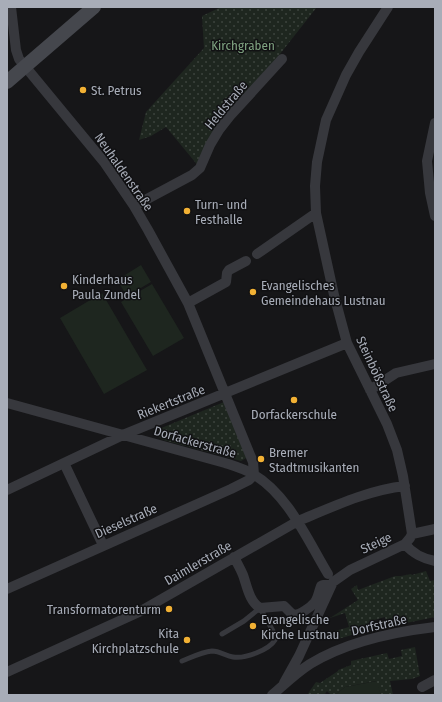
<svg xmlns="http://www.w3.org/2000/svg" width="442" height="702" viewBox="0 0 442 702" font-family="'Fira Sans Condensed',sans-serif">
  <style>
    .grass { fill: #1e261f }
    .park { fill: url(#park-dots) }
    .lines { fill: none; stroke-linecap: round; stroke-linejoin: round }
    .lane { stroke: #37383d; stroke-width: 5 }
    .street { stroke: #37383d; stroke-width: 10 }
    .secondary { stroke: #45474d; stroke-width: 14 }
    .poi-dot { fill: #f2b134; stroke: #111113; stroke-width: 1.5 }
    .labels { text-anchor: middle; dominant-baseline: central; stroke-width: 3; stroke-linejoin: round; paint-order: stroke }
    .park-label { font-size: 13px; fill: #7fa381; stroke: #111113 }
    .poi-label { font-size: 13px; fill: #a8adb8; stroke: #111113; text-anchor: start }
    .street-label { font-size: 13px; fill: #a8adb8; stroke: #111113 }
  </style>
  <defs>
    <pattern id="park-dots" width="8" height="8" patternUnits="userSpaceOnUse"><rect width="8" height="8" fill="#1e261f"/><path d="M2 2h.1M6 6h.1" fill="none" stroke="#3c433d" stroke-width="1.8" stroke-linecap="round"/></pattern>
  </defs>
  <rect width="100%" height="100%" fill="#161618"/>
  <path class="grass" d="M141,265L151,282L127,296L117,280Z
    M152,284L184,338L153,356L121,302Z
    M102,293L147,370L104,394L60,318Z
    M377,681L381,695H335L345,687Z"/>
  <path class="park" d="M221,7H317L243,101L200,168L166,127L151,136L139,140L146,112L204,48L202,16Z
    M224,402L248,457L241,461L163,440L159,437L157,434L159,429Z
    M426,571L430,581L435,580V617L387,627L385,617L374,620L376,628L338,639L335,631L349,627L345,613L330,618L358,600L351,589L357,585L358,590L395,576H401L411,574L412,575Z
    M415,647L420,676L412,679L390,681L393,695H381L376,681L345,687L335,695H331L327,691L324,695H307L316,682L320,683L338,671V670L351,665V661L387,653L389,659L402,656L401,650Z"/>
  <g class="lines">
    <path class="lane" d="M182,661C192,657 202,652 212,651C220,651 226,656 233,657C245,659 269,650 275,640L273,631L260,608L244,621L222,634"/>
    <path class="street" d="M11,7L16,50L19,59L104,162L134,206L148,230L188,303L253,462L254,475
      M435,123L427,161L430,193L435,216
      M134,206L192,175L200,168L210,145L219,130L230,116L282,59
      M257,254L316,213
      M188,303L226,282L227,273L229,270L246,261
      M370,390L396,373L435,364
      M7,403L225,463C234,466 244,469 253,474C288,494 308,541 328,574
      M64,463L103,545
      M7,490L123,435L347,343
      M412,534L435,529
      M405,544C412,553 424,559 435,561
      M234,557C237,563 240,568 243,575C247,586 249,601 260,608L284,606L293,615C300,615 311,607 315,602C318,598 319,591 321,586L323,585H330
      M7,589L231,489L249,480L254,475
      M7,672L139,612L298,521C332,507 368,490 405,486
      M284,683L299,656L333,582L350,570L405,544L410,538L412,534L403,476L397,450L387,424L347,343L334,295L316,213L315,186L317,162L326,120L346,75L359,52L388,7
      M422,687L435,680
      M272,695C285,684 296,673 310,664C346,642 393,632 435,627"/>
    <path class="secondary" d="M7,82L94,7"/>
  </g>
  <g class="poi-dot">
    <circle cx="83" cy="90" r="4"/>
    <circle cx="187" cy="211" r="4"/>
    <circle cx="64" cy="286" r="4"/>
    <circle cx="253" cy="292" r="4"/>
    <circle cx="294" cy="400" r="4"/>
    <circle cx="261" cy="459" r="4"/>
    <circle cx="169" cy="609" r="4"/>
    <circle cx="253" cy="626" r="4"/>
    <circle cx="187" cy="640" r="4"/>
  </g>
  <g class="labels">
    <g class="park-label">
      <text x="243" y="45">Kirchgraben</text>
    </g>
    <g class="poi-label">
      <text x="91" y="90">St. Petrus</text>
      <text x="195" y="204">Turn- und<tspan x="195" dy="15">Festhalle</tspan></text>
      <text x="72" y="279">Kinderhaus<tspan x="72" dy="15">Paula Zundel</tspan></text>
      <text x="261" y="285">Evangelisches<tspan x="261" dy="15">Gemeindehaus Lustnau</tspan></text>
      <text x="294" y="414" text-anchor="middle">Dorfackerschule</text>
      <text x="269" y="452">Bremer<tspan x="269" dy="15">Stadtmusikanten</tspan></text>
      <text x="161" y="609" text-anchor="end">Transformatorenturm</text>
      <text x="261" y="619">Evangelische<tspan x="261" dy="15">Kirche Lustnau</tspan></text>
      <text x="179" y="633" text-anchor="end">Kita<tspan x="179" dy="15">Kirchplatzschule</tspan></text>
    </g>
    <g class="street-label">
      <text transform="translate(226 105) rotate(-50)">Heldstraße</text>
      <text transform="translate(124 172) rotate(55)">Neuhaldenstraße</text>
      <text transform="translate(377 374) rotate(65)">Steinbößstraße</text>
      <text transform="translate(171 402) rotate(-22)">Riekertstraße</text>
      <text transform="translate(195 442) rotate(16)">Dorfackerstraße</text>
      <text transform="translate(126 521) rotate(-24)">Dieselstraße</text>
      <text transform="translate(376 543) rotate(-25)">Steige</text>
      <text transform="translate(198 563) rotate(-30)">Daimlerstraße</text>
      <text transform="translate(379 625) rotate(-13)">Dorfstraße</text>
    </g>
  </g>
  <rect width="442" height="702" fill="none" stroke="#a8adb8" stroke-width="16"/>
</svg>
